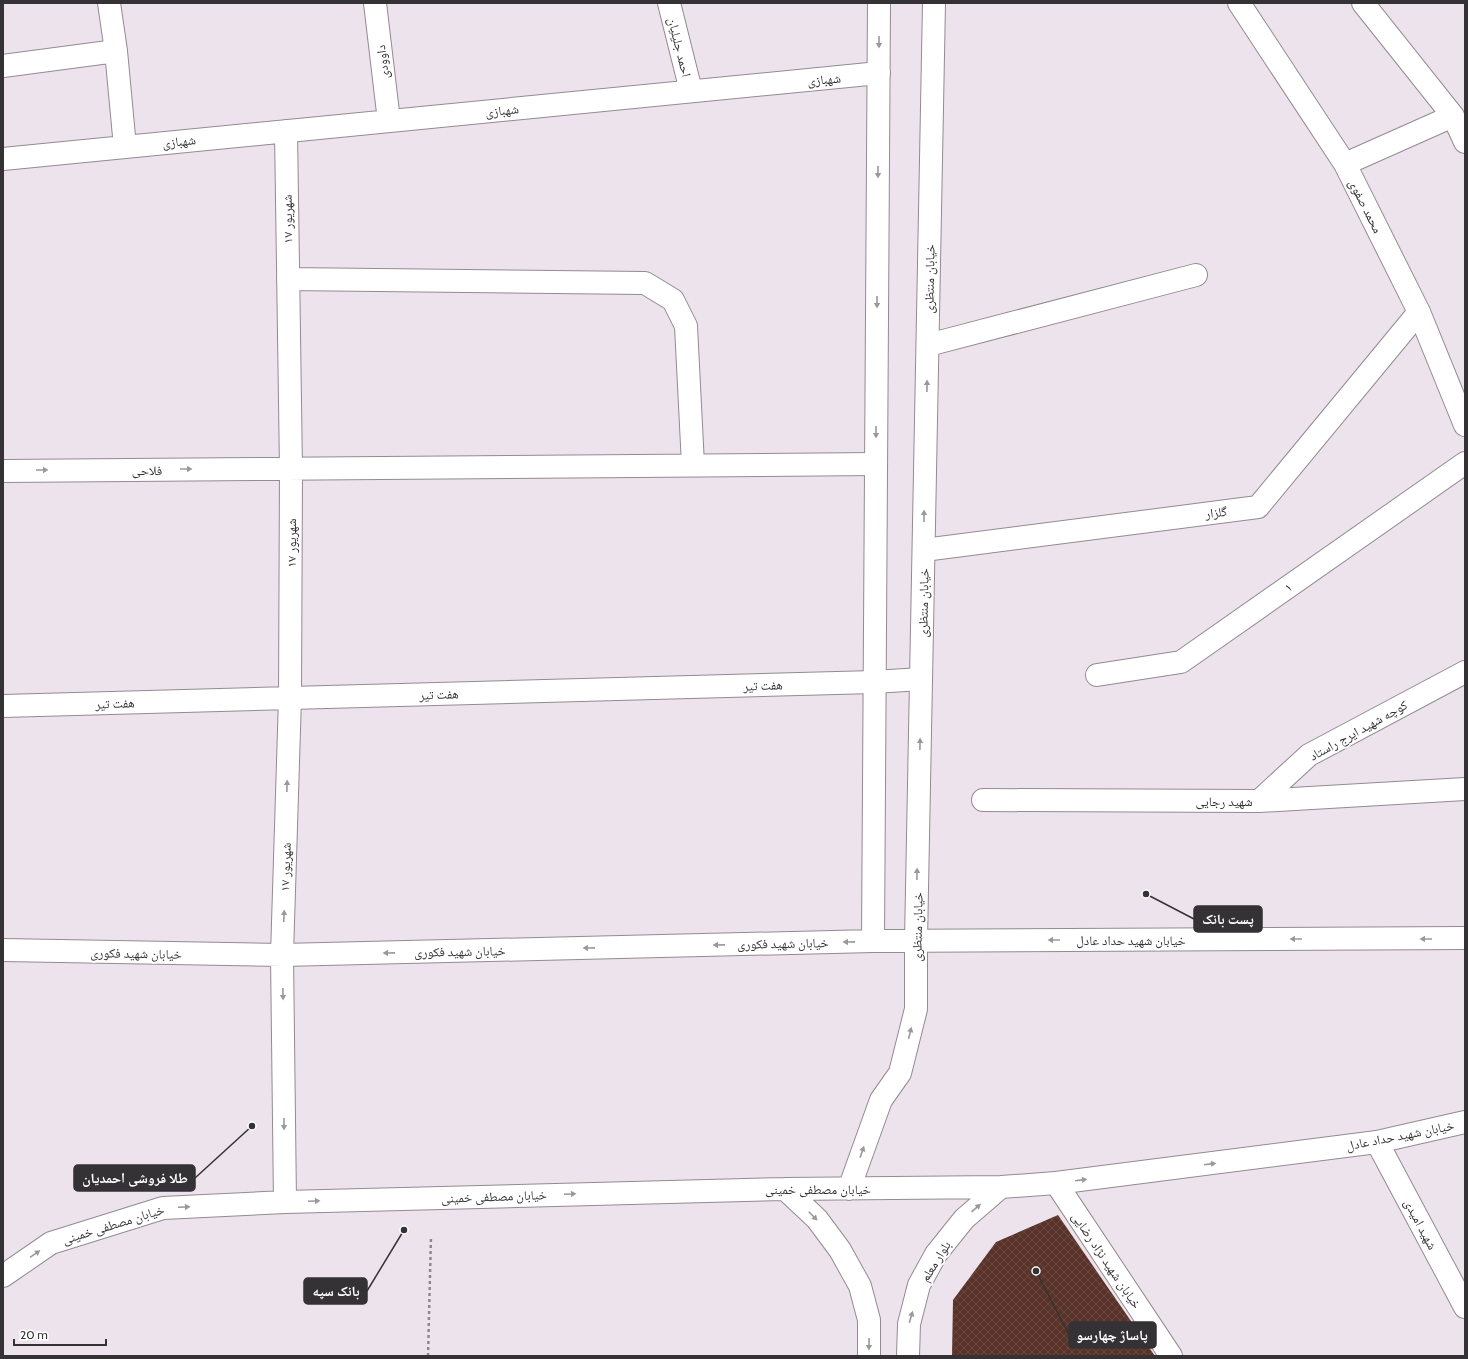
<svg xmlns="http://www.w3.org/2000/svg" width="1468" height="1359" viewBox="0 0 1468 1359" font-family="Cabin,'Noto Naskh Arabic',sans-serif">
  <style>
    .building { fill: url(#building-cross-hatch) }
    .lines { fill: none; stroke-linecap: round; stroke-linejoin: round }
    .street-casing { stroke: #938a92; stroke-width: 24 }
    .secondary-casing { stroke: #938a92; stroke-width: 24 }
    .path { stroke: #8e888e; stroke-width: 2.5; stroke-dasharray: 3 3; stroke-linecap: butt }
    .street { stroke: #fff; stroke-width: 22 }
    .secondary { stroke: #fff; stroke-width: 22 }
    .oneway { fill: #9a989a }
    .labels { text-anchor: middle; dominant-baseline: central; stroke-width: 4; stroke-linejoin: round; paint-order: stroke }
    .street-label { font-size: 13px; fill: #353235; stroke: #fff }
    .leader { fill: none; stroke: #353235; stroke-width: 1.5 }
    .callout-dot { fill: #353235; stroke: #fff; stroke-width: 1.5 }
    .callout { fill: #353235; stroke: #353235; stroke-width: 1.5 }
    .callout-label { font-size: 14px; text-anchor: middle; font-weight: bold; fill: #fff }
  </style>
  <defs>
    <pattern id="building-cross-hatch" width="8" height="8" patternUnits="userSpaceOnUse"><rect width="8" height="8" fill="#593229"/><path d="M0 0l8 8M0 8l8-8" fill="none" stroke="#694840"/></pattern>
  </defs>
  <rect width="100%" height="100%" fill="#ede3ec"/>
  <path class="building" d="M1058,1215L1155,1356H952L953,1300L996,1242Z"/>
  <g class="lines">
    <g class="street-casing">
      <path id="street" d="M109,3L116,51L125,147
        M375,3L389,121
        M669,3L691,91
        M1239,3L1345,164L1419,312L1465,425
        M1363,3L1453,116L1465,142
        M3,66L116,51
        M3,159L879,73
        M1345,164L1453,116
        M288,279L645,283L673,300L686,326L693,465
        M928,345L1196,275
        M3,471L876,464
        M924,550L1258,507L1419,312
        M1097,675L1181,662L1465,463
        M3,706L874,682L921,679
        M983,800L1259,801L1465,789
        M1259,801L1309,755L1465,672
        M282,955L290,698L291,469L286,131
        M1377,1142L1465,1307
        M1056,1183L1171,1356"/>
    </g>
    <g class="secondary-casing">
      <path id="secondary" d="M873,941L879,3
        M3,950L282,955L873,941L1465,938
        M282,955L285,1202
        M785,1189L817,1219L840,1250L860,1286L869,1320V1356
        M849,1189L881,1100L900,1073L916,1009V941L934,3
        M3,1276L51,1243L163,1208L285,1202L785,1189L1001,1187L1056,1183L1377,1142L1465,1122
        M908,1356L909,1324L919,1285L936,1254L964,1219L1001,1187"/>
    </g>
    <path class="path" d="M428,1356L431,1236"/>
    <use href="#street" class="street"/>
    <use href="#secondary" class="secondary"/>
  </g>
  <defs><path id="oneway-solid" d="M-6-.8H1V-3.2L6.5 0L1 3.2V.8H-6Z"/></defs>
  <g class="oneway">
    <use href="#oneway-solid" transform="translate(879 42) rotate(90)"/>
    <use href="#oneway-solid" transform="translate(878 172) rotate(90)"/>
    <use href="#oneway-solid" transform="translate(877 302) rotate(90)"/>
    <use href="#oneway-solid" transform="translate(927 386) rotate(-89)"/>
    <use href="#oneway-solid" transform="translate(876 432) rotate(90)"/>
    <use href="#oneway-solid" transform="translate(186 469)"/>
    <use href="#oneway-solid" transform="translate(42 470)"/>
    <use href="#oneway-solid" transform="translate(924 516) rotate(-89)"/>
    <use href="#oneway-solid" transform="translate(920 744) rotate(-89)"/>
    <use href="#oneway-solid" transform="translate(287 786) rotate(-88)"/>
    <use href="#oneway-solid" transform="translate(917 874) rotate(-89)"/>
    <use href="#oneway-solid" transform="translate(284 916) rotate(-88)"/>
    <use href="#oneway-solid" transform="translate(1296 939) rotate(180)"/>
    <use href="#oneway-solid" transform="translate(1426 939) rotate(180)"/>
    <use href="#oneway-solid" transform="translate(1054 940) rotate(180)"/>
    <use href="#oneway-solid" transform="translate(849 942) rotate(179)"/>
    <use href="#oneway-solid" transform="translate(719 945) rotate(179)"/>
    <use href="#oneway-solid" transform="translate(589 948) rotate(179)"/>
    <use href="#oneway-solid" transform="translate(389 953) rotate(179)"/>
    <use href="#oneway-solid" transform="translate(283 994) rotate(89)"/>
    <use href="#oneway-solid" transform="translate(910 1033) rotate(-76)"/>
    <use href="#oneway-solid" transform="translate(284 1124) rotate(89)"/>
    <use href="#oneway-solid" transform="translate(862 1152) rotate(-71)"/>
    <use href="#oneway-solid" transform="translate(1210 1164) rotate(-7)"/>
    <use href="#oneway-solid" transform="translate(1081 1180) rotate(-7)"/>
    <use href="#oneway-solid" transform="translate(570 1194) rotate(-2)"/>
    <use href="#oneway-solid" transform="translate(314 1201) rotate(-2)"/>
    <use href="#oneway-solid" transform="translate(184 1207) rotate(-3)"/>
    <use href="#oneway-solid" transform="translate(976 1208) rotate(-41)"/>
    <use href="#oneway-solid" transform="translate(813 1216) rotate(45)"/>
    <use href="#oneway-solid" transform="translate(35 1254) rotate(-34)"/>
    <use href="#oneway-solid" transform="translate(911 1317) rotate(-74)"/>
    <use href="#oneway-solid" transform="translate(869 1344) rotate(91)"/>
  </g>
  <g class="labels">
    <g class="street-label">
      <text transform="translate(680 47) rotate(76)">احمد جلیلیان</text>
      <text transform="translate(382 62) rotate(-97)">داوودی</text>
      <text transform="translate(824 79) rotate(-5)">شهبازی</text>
      <text transform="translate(502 110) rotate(-6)">شهبازی</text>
      <text transform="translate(179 141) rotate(-6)">شهبازی</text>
      <text transform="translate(1366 206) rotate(63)">محمد صفوی</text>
      <text transform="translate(287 219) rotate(-91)">۱۷ شهریور</text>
      <text transform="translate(929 279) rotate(-89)">خیابان منتظری</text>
      <text x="147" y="470">فلاحی</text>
      <text transform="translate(1216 512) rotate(-7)">گلزار</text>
      <text transform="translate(291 543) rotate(-90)">۱۷ شهریور</text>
      <text transform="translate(1288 587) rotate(-35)">۱</text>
      <text transform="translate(923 603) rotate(-89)">خیابان منتظری</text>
      <text transform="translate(763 685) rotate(-2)">هفت تیر</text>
      <text transform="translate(439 694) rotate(-2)">هفت تیر</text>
      <text transform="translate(115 703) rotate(-2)">هفت تیر</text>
      <text transform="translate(1358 730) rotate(-29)">کوچه شهید ایرج راستاد</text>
      <text x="1224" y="801">شهید رجایی</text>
      <text transform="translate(285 867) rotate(-88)">۱۷ شهریور</text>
      <text transform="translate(917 927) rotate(-89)">خیابان منتظری</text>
      <text x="1131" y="940">خیابان شهید حداد عادل</text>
      <text transform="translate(783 943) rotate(-1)">خیابان شهید فکوری</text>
      <text transform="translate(460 951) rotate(-1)">خیابان شهید فکوری</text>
      <text transform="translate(136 953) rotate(1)">خیابان شهید فکوری</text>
      <text transform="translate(1400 1135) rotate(-11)">خیابان شهید حداد عادل</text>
      <text x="818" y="1189">خیابان مصطفی خمینی</text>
      <text transform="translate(494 1196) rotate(-2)">خیابان مصطفی خمینی</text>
      <text transform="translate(113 1224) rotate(-17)">خیابان مصطفی خمینی</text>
      <text transform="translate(1421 1224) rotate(62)">شهید امیدی</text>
      <text transform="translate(1107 1260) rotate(56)">خیابان شهید نژاد رضایی</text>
      <text transform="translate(935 1261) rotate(-58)">بلوار معلم</text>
    </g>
  </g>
  <path class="leader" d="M1146 894L1194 919M252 1126L195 1178M404 1230L367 1291M1036 1271L1069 1335"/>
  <g class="callout-dot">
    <circle cx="1146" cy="894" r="4"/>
    <circle cx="252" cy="1126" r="4"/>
    <circle cx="404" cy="1230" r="4"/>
    <circle cx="1036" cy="1271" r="4"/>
  </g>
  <g class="callout">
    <rect x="1194" y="906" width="68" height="26" rx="4"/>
    <rect x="74" y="1165" width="121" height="26" rx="4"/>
    <rect x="304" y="1278" width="63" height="26" rx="4"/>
    <rect x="1069" y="1322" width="87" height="26" rx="4"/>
  </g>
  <g class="callout-label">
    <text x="1228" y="924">پست بانک</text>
    <text x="135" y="1183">طلا فروشی احمدیان</text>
    <text x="336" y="1296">بانک سپه</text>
    <text x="1112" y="1340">پاساژ چهارسو</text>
  </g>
  <rect width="1468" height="1359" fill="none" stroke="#353235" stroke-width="8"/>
  <path d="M14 1339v6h92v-6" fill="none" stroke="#353235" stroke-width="2"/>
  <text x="20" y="1339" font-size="12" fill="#353235" stroke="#ffffff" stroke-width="3" paint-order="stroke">20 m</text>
</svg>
